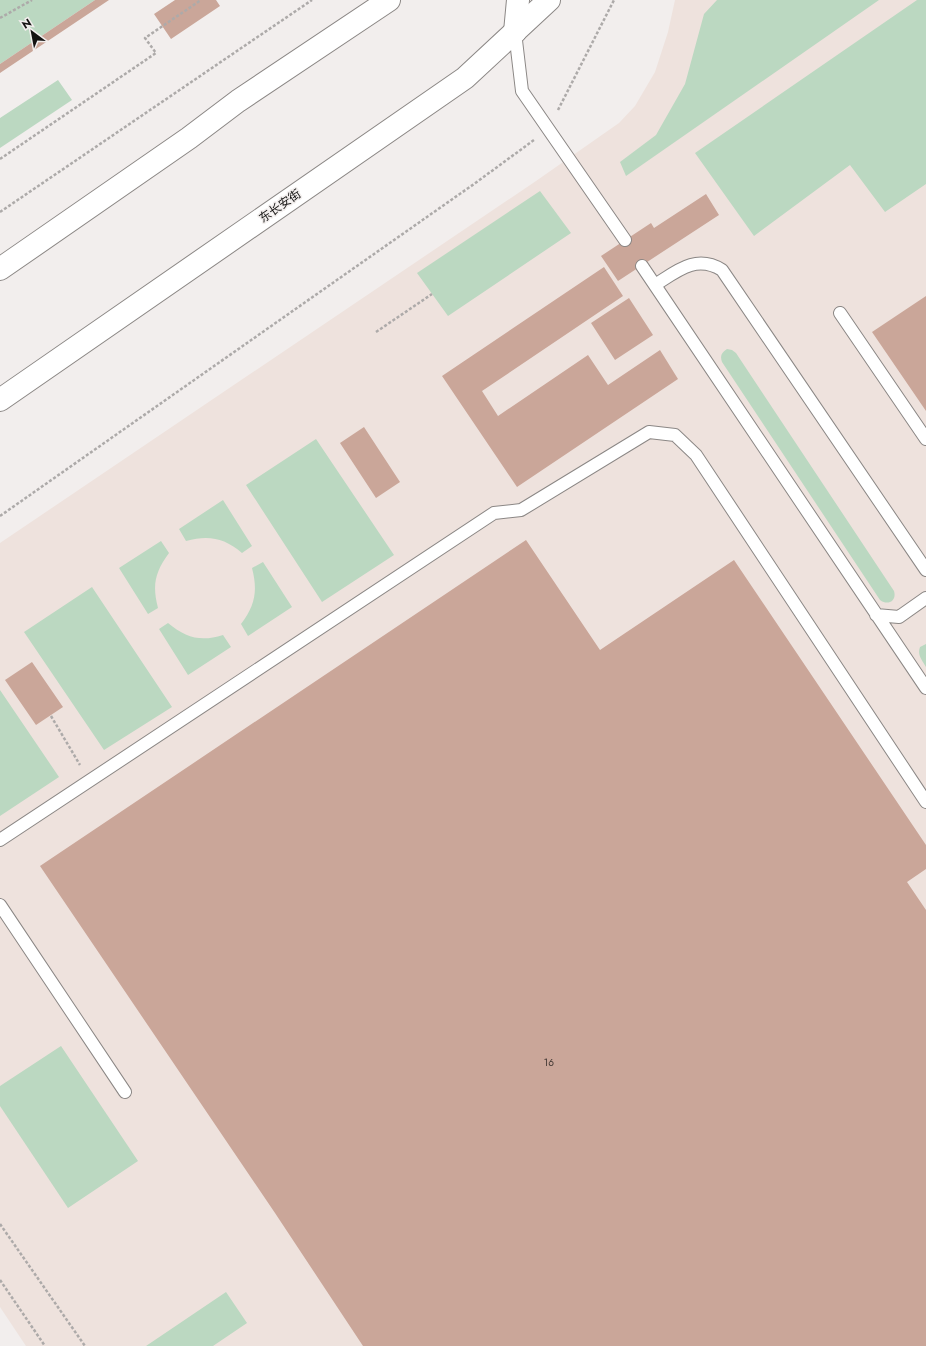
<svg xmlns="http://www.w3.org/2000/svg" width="926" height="1346" viewBox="0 0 926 1346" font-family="Jost,'Noto Sans SC',sans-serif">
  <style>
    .built { fill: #eee2dd }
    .green { fill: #bbd8c1 }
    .building { fill: #caa699 }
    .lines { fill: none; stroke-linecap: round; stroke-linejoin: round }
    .lane-casing { stroke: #8b8785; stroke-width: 14 }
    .secondary-casing { stroke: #8b8785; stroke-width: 24 }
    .highway-casing { stroke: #8b8785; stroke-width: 24 }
    .path { stroke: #adaaa9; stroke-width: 2.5; stroke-dasharray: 3 2; stroke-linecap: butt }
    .lane { stroke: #fff; stroke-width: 12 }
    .secondary { stroke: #fff; stroke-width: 22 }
    .highway { stroke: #fff; stroke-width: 22 }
    .labels { text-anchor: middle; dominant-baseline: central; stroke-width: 3; stroke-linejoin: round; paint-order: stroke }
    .number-label { font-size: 10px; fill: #413733 }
    .street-label { font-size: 12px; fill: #131211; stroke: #f2eeed }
  </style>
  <rect width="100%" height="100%" fill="#f2eeed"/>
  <path class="built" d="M675,0H926V1346H26L0,1307V543L536,181L619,123L635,106L655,72L668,32Z"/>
  <path class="green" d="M0,0H95L0,64Z
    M717,0H879L626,176L620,162L656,135L685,84L704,14Z
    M917,0H926V184L885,212L850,165L754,236L695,153Z
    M58,80L72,100L0,148V118Z
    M540,191L571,233L448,316L417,273Z
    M727,349L732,350L736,353L894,591C897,601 888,606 880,600L722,362C720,356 721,353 727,349Z
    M316,439L394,555L322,602L246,485Z
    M223,500L252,546L242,553C224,538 209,535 186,541L179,529Z
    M161,541L169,553C155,572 152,585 158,608L148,614L119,568Z
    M263,562L292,607L248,636L241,624C255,606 258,591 252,568Z
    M92,587L172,707L104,750L24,632Z
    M168,623C186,638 201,642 223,635L231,647L188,675L159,629Z
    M926,644V667C922,660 917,655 920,647Z
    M0,690L59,777L0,816Z
    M61,1046L138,1161L68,1208L0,1106V1086Z
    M226,1292L247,1323L213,1346H146Z"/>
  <path class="building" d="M95,0H109L0,73V64Z
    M175,0H216L220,6L171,39L154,14Z
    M706,194L719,215L618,281L601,256L651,223L654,228Z
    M604,267L623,296L482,391L498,416L588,355L608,385L660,350L678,379L517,487L442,376Z
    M926,296V411L872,332Z
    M629,298L653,335L615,360L591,323Z
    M364,427L400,482L376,498L340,443Z
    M526,540L600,650L734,560L926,845V869L907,882L926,910V1346H363L275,1213L40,866Z
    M32,662L63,707L36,725L5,680Z"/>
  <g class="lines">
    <g class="lane-casing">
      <path id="lane" d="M515,32L522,91L625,240
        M642,266L926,688
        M655,285C677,271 696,254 722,270L926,570
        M840,313L926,439
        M876,615L899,617L926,598
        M0,840L494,513L521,510L649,432L675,435L696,455L926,802
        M0,905L125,1092"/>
    </g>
    <g class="secondary-casing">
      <path id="secondary" d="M515,32L518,0"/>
    </g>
    <g class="highway-casing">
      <path id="highway" d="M0,269L189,138L238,101L389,0
        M0,400L465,78L549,0"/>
    </g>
    <path class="path" d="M0,18L32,0
      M558,110L614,0
      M0,159L156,53L145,38L201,0
      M0,212L312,0
      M376,332L432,294
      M0,516L474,184L534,140
      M51,716L80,765
      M0,1224L85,1346
      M0,1280L45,1346"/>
    <use href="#lane" class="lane"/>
    <use href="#secondary" class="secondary"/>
    <use href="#highway" class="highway"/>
  </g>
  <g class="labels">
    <g class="number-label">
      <text x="549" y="1062">16</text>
    </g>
    <g class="street-label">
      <text transform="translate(280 206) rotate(-35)">东长安街</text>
    </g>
  </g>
  <g transform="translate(32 32) rotate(328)" stroke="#f2eeed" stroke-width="3" paint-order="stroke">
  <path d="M0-3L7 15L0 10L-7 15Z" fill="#131211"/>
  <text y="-6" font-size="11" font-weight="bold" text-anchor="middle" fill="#131211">N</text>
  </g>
</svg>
